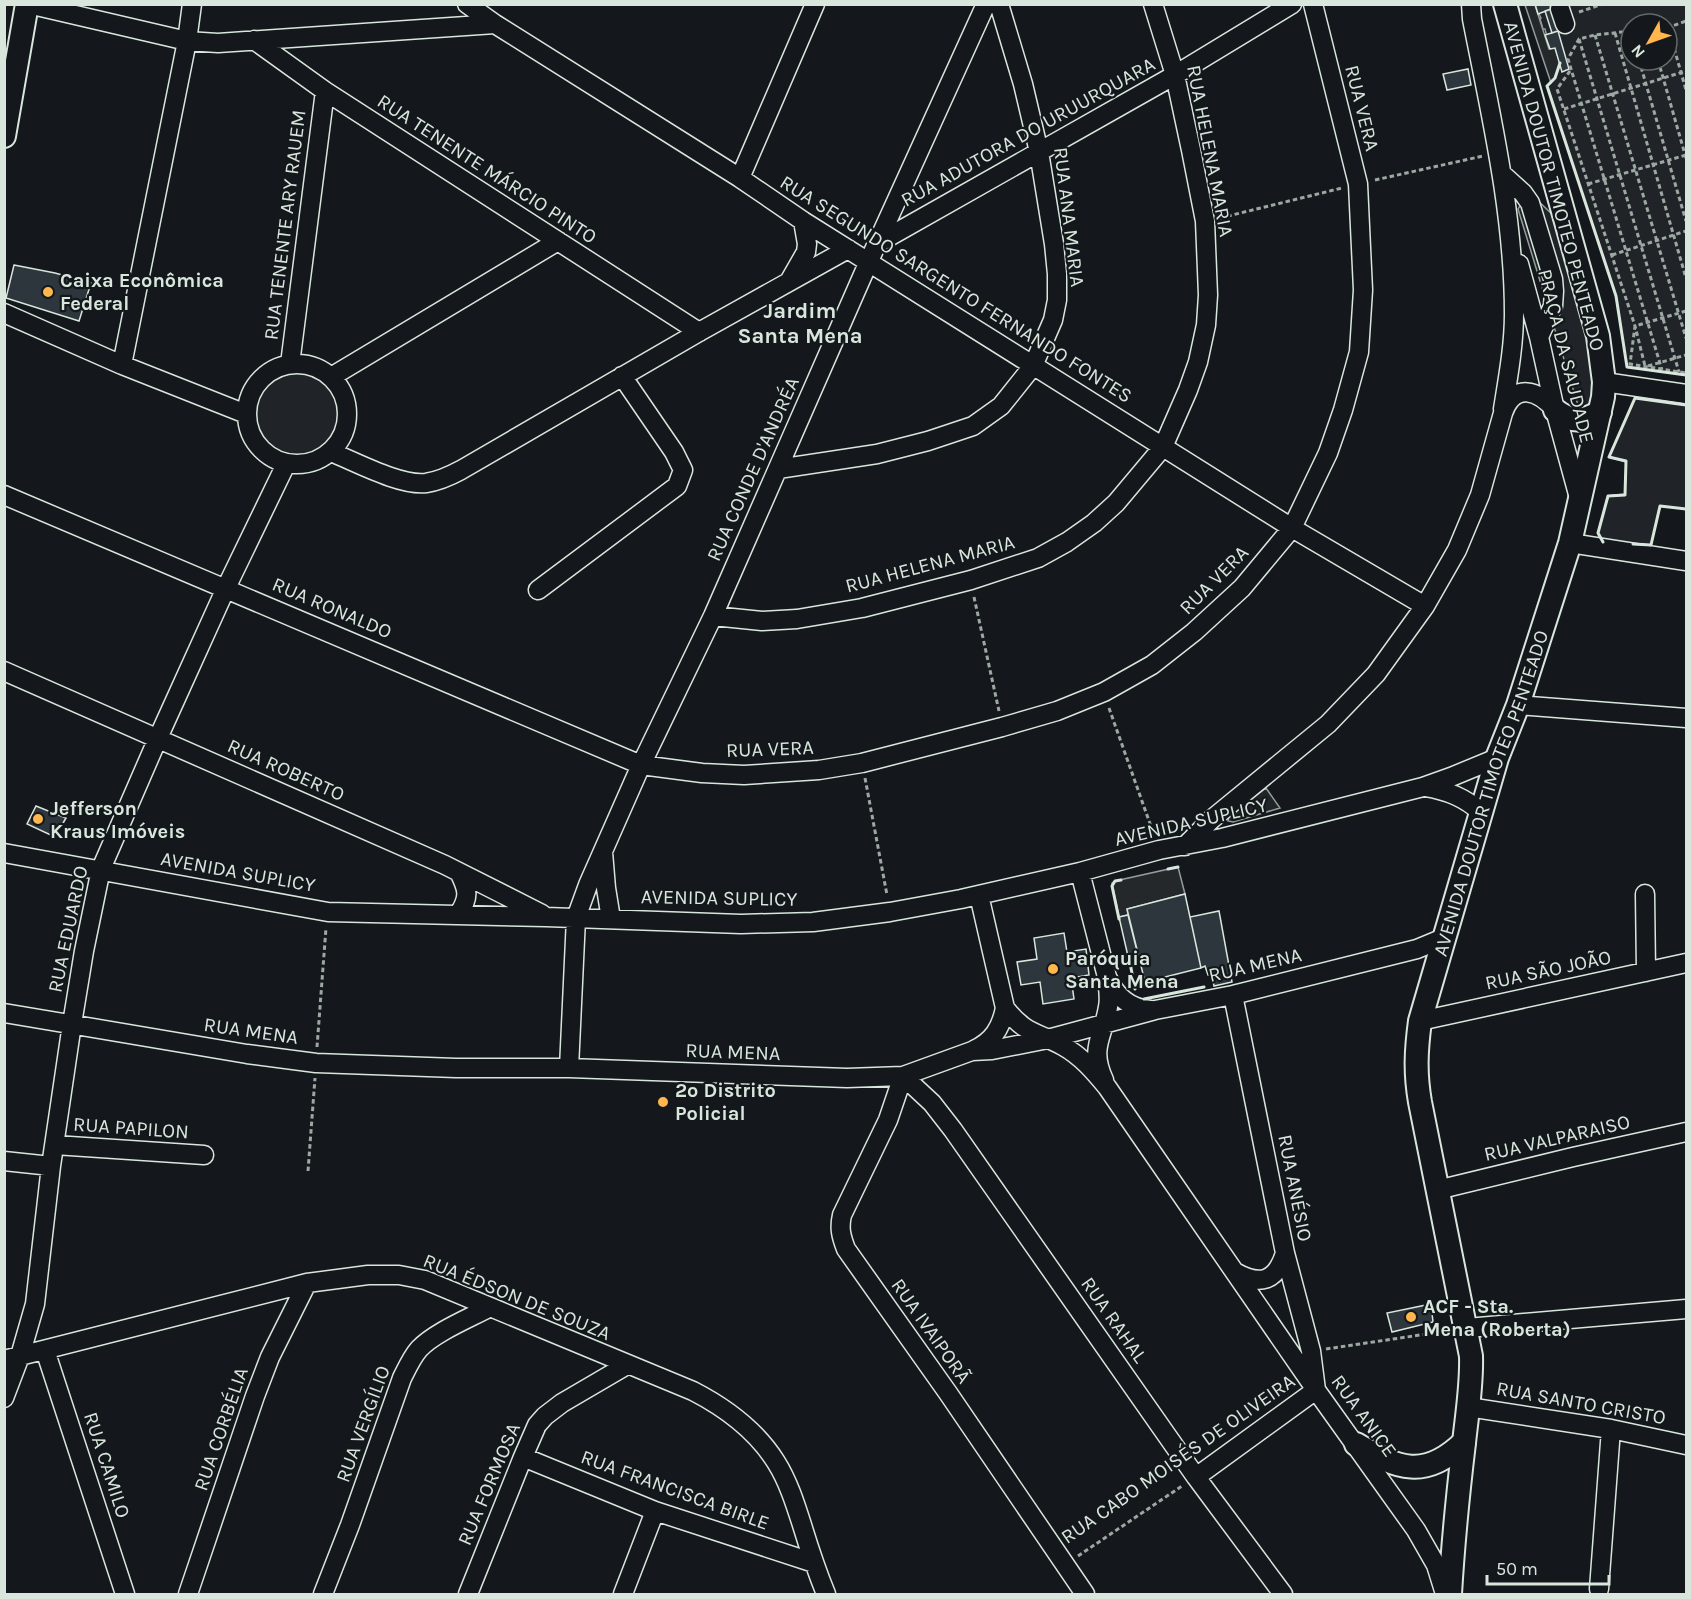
<svg xmlns="http://www.w3.org/2000/svg" width="1691" height="1599" viewBox="0 0 1691 1599" font-family="Karla,sans-serif">
  <style>
    .green { fill: #202428; stroke: #939e99; stroke-width: 1.5; fill-rule: evenodd }
    .parking { fill: #24282b; stroke: #939e99; stroke-width: 1.5 }
    .building { fill: #2c363c; stroke: #d8e6dc; stroke-width: 1.5 }
    .lines { fill: none; stroke-linecap: round; stroke-linejoin: round }
    .minor-casing { stroke: #d8e6dc; stroke-width: 21 }
    .major-casing { stroke: #d8e6dc; stroke-width: 26 }
    .path { stroke: #9da8a2; stroke-width: 3; stroke-dasharray: 4.5 3; stroke-linecap: butt }
    .minor { stroke: #14181c; stroke-width: 18 }
    .major { stroke: #14181c; stroke-width: 22 }
    .wall { stroke: #d8e6dc; stroke-width: 3 }
    .poi-dot { fill: #ffb74d; stroke: #14181c; stroke-width: 2 }
    .labels { text-anchor: middle; dominant-baseline: central; stroke-width: 4.5; stroke-linejoin: round; paint-order: stroke }
    .street-label { font-size: 20px; fill: #d8e6dc; stroke: #14181c }
    .poi-label { font-size: 20px; font-weight: bold; fill: #d8e6dc; stroke: #14181c; text-anchor: start }
    .quarter-label { font-size: 22px; font-weight: bold; fill: #d8e6dc; stroke: #14181c }
  </style>
  <rect width="100%" height="100%" fill="#14181c"/>
  <path class="green" d="M1535,5H1686V375L1627,367L1616,296L1547,86L1551,83L1550,49L1545,29H1543L1540,19L1541,18ZM1631,24H1667V60H1631Z
    M1526,196L1537,200L1554,216L1591,343L1594,399L1587,406L1578,405L1518,209Z
    M249 415a47 47 0 1 1 94 0a47 47 0 1 1-94 0Z
    M1635,398L1686,405V509L1660,506L1651,545L1604,542L1598,533L1608,496L1625,494L1626,462L1609,457Z
    M1266,788L1280,808L1233,822L1228,821L1229,816Z"/>
  <path class="parking" d="M1525,5H1535L1549,49L1555,48L1560,63L1555,78L1551,83Z
    M1178,867L1185,894L1127,909L1128,915L1119,917L1112,883L1115,881Z"/>
  <path class="building" d="M1535,4H1550L1551,9L1538,14Z
    M1551,9L1558,31L1552,33L1545,11Z
    M1558,31L1569,69L1562,72L1555,48L1550,49L1545,35Z
    M1468,69L1471,85L1447,90L1443,74Z
    M14,265L55,273L91,283L79,321L6,298Z
    M36,806L66,818L55,837L27,824Z
    M1185,894L1201,968L1145,982L1127,909Z
    M1219,911L1232,982L1214,986L1212,975H1208L1205,966L1201,968L1190,917Z
    M1128,915L1140,963L1130,965L1119,917Z
    M1064,933L1067,952L1086,949L1089,975L1071,978L1074,999L1043,1004L1040,982L1021,985L1017,962L1037,959L1034,938Z
    M1431,1304L1433,1322L1392,1332L1387,1313Z"/>
  <g class="lines">
    <g class="minor-casing">
      <path id="minor" d="M28,4L187,41L218,43L495,24
        M467,4L495,24L740,178L803,221L1292,528L1425,606
        M1471,4L1472,19C1491,116 1514,214 1514,314C1514,345 1508,378 1503,409
        M1560,9L1565,24
        M254,40L325,91L699,332
        M1502,174L1523,193L1530,203L1553,279L1554,291L1553,306L1539,337
        M740,178L815,4
        M878,243L1175,75L1292,4
        M1519,264L1539,337L1555,410L1579,498
        M790,280L806,252L807,244L803,221
        M4,313L122,365L246,414
        M247 414a50 50 0 1 1 100 0a50 50 0 1 1-100 0Z
        M290,364L325,91
        M122,365L187,41L192,4
        M331,377L558,241
        M1604,382L1686,394
        M331,452C356,462 400,486 426,483C439,481 450,476 461,470L699,332L848,249
        M778,469L877,454L928,441L973,426L1001,406L1033,366L1053,320L1057,300V274L1054,244L1039,152L1023,84L999,4
        M4,495L641,765L702,773L744,775L819,770L862,763L1002,727L1057,711L1104,692L1152,665L1194,632L1242,588L1292,528L1328,453L1343,410L1359,352L1363,290L1358,184L1313,4
        M1570,543L1686,561
        M538,590L677,486L683,470L674,452L622,376
        M713,616L762,621L797,619L862,608L971,580L1038,558L1067,542L1094,523L1116,503L1163,447L1188,390L1198,362L1206,325L1208,295L1205,221L1191,150L1175,75L1153,4
        M4,671L445,865L542,914
        M1518,705L1686,718
        M1425,787C1448,791 1464,797 1482,813
        M1185,846L1212,819L1328,724L1376,674L1425,606L1457,550L1480,495L1503,413C1514,382 1538,390 1555,410
        M603,852L606,888L611,919
        M4,853L328,912L546,917L741,924L813,922L890,912L961,899L1080,872L1159,850L1222,838L1423,787L1451,777L1497,758
        M1080,872L1107,977C1116,996 1129,1009 1151,1010
        M1645,894L1646,972
        M979,895L1005,1008C1025,1034 1037,1032 1063,1046C1081,1056 1094,1071 1107,1087L1316,1390L1416,1530L1436,1565L1445,1594
        M458,915C470,897 468,890 459,872
        M4,1013L247,1054L316,1063L456,1068H569L847,1078L903,1076L972,1051L992,1050L1048,1039L1155,1010L1233,995L1417,949L1446,937
        M1420,1021L1686,963
        M974,1050C993,1041 1001,1028 1005,1008
        M569,1068L576,918L588,885L641,765L713,616L869,261L986,4
        M903,1076L932,1103L953,1130L1196,1477L1283,1594
        M903,1076L888,1120L842,1215C839,1228 841,1236 846,1249L948,1393L1085,1594
        M1104,1080C1089,1047 1103,1038 1108,1007C1110,998 1108,988 1107,979
        M55,1145L204,1155
        M4,1161L51,1166
        M1437,1190L1573,1157L1686,1132
        M1235,1272C1260,1286 1276,1282 1285,1253
        M1467,1328L1686,1309
        M45,1350L125,1594
        M4,1360L307,1283L368,1275H399L425,1280L693,1391C726,1408 756,1430 776,1462C788,1481 795,1503 802,1525C809,1548 817,1572 826,1594
        M4,1398L20,1356L35,1304L51,1166L72,1024L84,951L101,869L158,738L226,588L286,464
        M1468,1407L1611,1429L1686,1445
        M523,1457L655,1511L814,1563
        M1196,1477L1316,1390L1311,1351L1285,1253L1233,995
        M1599,1589L1611,1429
        M188,1594L255,1396L270,1357L307,1283
        M323,1594L350,1525L402,1378C407,1368 412,1357 419,1349C435,1332 470,1318 490,1307
        M468,1594L523,1457L537,1425L545,1416L562,1403L627,1365
        M623,1594L655,1511"/>
    </g>
    <g class="major-casing">
      <g id="major">
        <path d="M4,136L27,4"/>
        <path d="M1555,410C1572,423 1582,422 1600,412"/>
        <path d="M1356,1444C1398,1469 1425,1480 1464,1442"/>
        <path id="s1" d="M1450,1594C1453,1544 1458,1493 1464,1443C1467,1414 1472,1385 1471,1356L1420,1102C1415,1073 1416,1051 1420,1021L1497,758L1518,705L1570,543L1603,397L1604,382L1598,336L1505,4"/>
      </g>
    </g>
    <path class="path" d="M1579,12L1603,4
      M1668,27L1686,90
      M1667,28L1686,21
      M1631,31L1595,35L1579,39L1568,59L1662,370
      M1615,33L1686,278
      M1595,35L1686,338
      M1579,39L1679,372
      M1639,60L1686,221
      M1658,60L1686,158
      M1570,71L1557,89L1635,326L1645,366
      M1564,109L1686,71
      M1375,180L1483,156
      M1588,184L1686,155
      M1220,218L1342,188
      M1612,255L1686,231
      M1686,311L1635,326L1630,364L1686,373
      M1648,366L1686,355
      M974,597L999,711
      M1109,708L1154,835
      M865,778L887,895
      M317,1047L326,928
      M308,1171L315,1078
      M1326,1349L1447,1331
      M1078,1556L1182,1486"/>
    <use href="#minor" class="minor"/>
    <use href="#major" class="major"/>
    <path class="wall" d="M1560,63L1555,78L1547,86L1616,296L1627,367L1686,375
      M1603,542L1598,533L1608,496L1625,495L1626,461L1609,457L1635,398L1686,405
      M1633,544L1651,545L1660,506L1686,509
      M1168,869L1178,867
      M1119,919L1112,886L1115,881L1121,880
      M1130,963L1135,989
      M1144,999L1204,987"/>
  </g>
  <g class="poi-dot">
    <circle cx="48" cy="292" r="6"/>
    <circle cx="38" cy="819" r="6"/>
    <circle cx="1053" cy="969" r="6"/>
    <circle cx="663" cy="1102" r="6"/>
    <circle cx="1411" cy="1317" r="6"/>
  </g>
  <g class="labels">
    <g class="street-label">
      <text transform="translate(1362 108) rotate(76)">RUA VERA</text>
      <text transform="translate(1028 132) rotate(-29)">RUA ADUTORA DO URUURQUARA</text>
      <text transform="translate(1210 151) rotate(79)">RUA HELENA MARIA</text>
      <text transform="translate(487 169) rotate(33)">RUA TENENTE MÁRCIO PINTO</text>
      <text transform="translate(1554 186) rotate(75)">AVENIDA DOUTOR TIMOTEO PENTEADO</text>
      <text transform="translate(1069 217) rotate(83)">RUA ANA MARIA</text>
      <text transform="translate(285 225) rotate(-83)">RUA TENENTE ARY RAUEM</text>
      <text transform="translate(956 289) rotate(32)">RUA SEGUNDO SARGENTO FERNANDO FONTES</text>
      <text transform="translate(1566 356) rotate(76)">PRAÇA DA SAUDADE</text>
      <text transform="translate(753 469) rotate(-66)">RUA CONDE D'ANDRÉA</text>
      <text transform="translate(930 564) rotate(-15)">RUA HELENA MARIA</text>
      <text transform="translate(1214 580) rotate(-45)">RUA VERA</text>
      <text transform="translate(332 608) rotate(23)">RUA RONALDO</text>
      <text transform="translate(770 749) rotate(-2)">RUA VERA</text>
      <text transform="translate(286 770) rotate(24)">RUA ROBERTO</text>
      <text stroke="none"><textPath href="#s1" startOffset="818">AVENIDA DOUTOR TIMOTEO PENTEADO</textPath></text>
      <text transform="translate(1191 822) rotate(-13)">AVENIDA SUPLICY</text>
      <text transform="translate(238 872) rotate(10)">AVENIDA SUPLICY</text>
      <text transform="translate(719 898) rotate(1)">AVENIDA SUPLICY</text>
      <text transform="translate(68 929) rotate(-78)">RUA EDUARDO</text>
      <text transform="translate(1255 965) rotate(-13)">RUA MENA</text>
      <text transform="translate(1548 970) rotate(-12)">RUA SÃO JOÃO</text>
      <text transform="translate(251 1031) rotate(8)">RUA MENA</text>
      <text transform="translate(733 1052) rotate(2)">RUA MENA</text>
      <text transform="translate(131 1128) rotate(4)">RUA PAPILON</text>
      <text transform="translate(1557 1138) rotate(-13)">RUA VALPARAISO</text>
      <text transform="translate(1295 1188) rotate(79)">RUA ANÉSIO</text>
      <text transform="translate(517 1297) rotate(22)">RUA ÉDSON DE SOUZA</text>
      <text transform="translate(1114 1320) rotate(55)">RUA RAHAL</text>
      <text transform="translate(931 1331) rotate(55)">RUA IVAIPORÃ</text>
      <text transform="translate(1581 1403) rotate(10)">RUA SANTO CRISTO</text>
      <text transform="translate(1364 1416) rotate(54)">RUA ANICE</text>
      <text transform="translate(363 1424) rotate(-70)">RUA VERGÍLIO</text>
      <text transform="translate(221 1429) rotate(-71)">RUA CORBÉLIA</text>
      <text transform="translate(1178 1459) rotate(-35)">RUA CABO MOISÉS DE OLIVEIRA</text>
      <text transform="translate(107 1465) rotate(72)">RUA CAMILO</text>
      <text transform="translate(489 1484) rotate(-67)">RUA FORMOSA</text>
      <text transform="translate(675 1490) rotate(20)">RUA FRANCISCA BIRLE</text>
    </g>
    <g class="poi-label">
      <text x="60" y="280">Caixa Econômica<tspan x="60" dy="23">Federal</tspan></text>
      <text x="50" y="808">Jefferson<tspan x="50" dy="23">Kraus Imóveis</tspan></text>
      <text x="1065" y="958">Paróquia<tspan x="1065" dy="23">Santa Mena</tspan></text>
      <text x="675" y="1090">2º Distrito<tspan x="675" dy="23">Policial</tspan></text>
      <text x="1423" y="1306">ACF - Sta.<tspan x="1423" dy="23">Mena (Roberta)</tspan></text>
    </g>
    <g class="quarter-label">
      <text x="800" y="311">Jardim<tspan x="800" dy="25">Santa Mena</tspan></text>
    </g>
  </g>
  <rect width="1691" height="1599" fill="none" stroke="#d8e6dc" stroke-width="12"/>
  <g transform="translate(1649 42) rotate(230)"><circle r="28" fill="#14181c" stroke="#626a69" stroke-width="1.5"/>
  <path d="M0-4.5L10 22L0 15L-10 22Z" fill="#ffb74d"/>
  <text y="-9" font-size="16" font-weight="bold" text-anchor="middle" fill="#d8e6dc">N</text>
  </g>
  <path d="M1487 1575v9h122v-9" fill="none" stroke="#d8e6dc" stroke-width="3"/>
  <text x="1496" y="1575" font-size="18" fill="#d8e6dc" stroke="#14181c" stroke-width="4.5" paint-order="stroke">50 m</text>
</svg>
